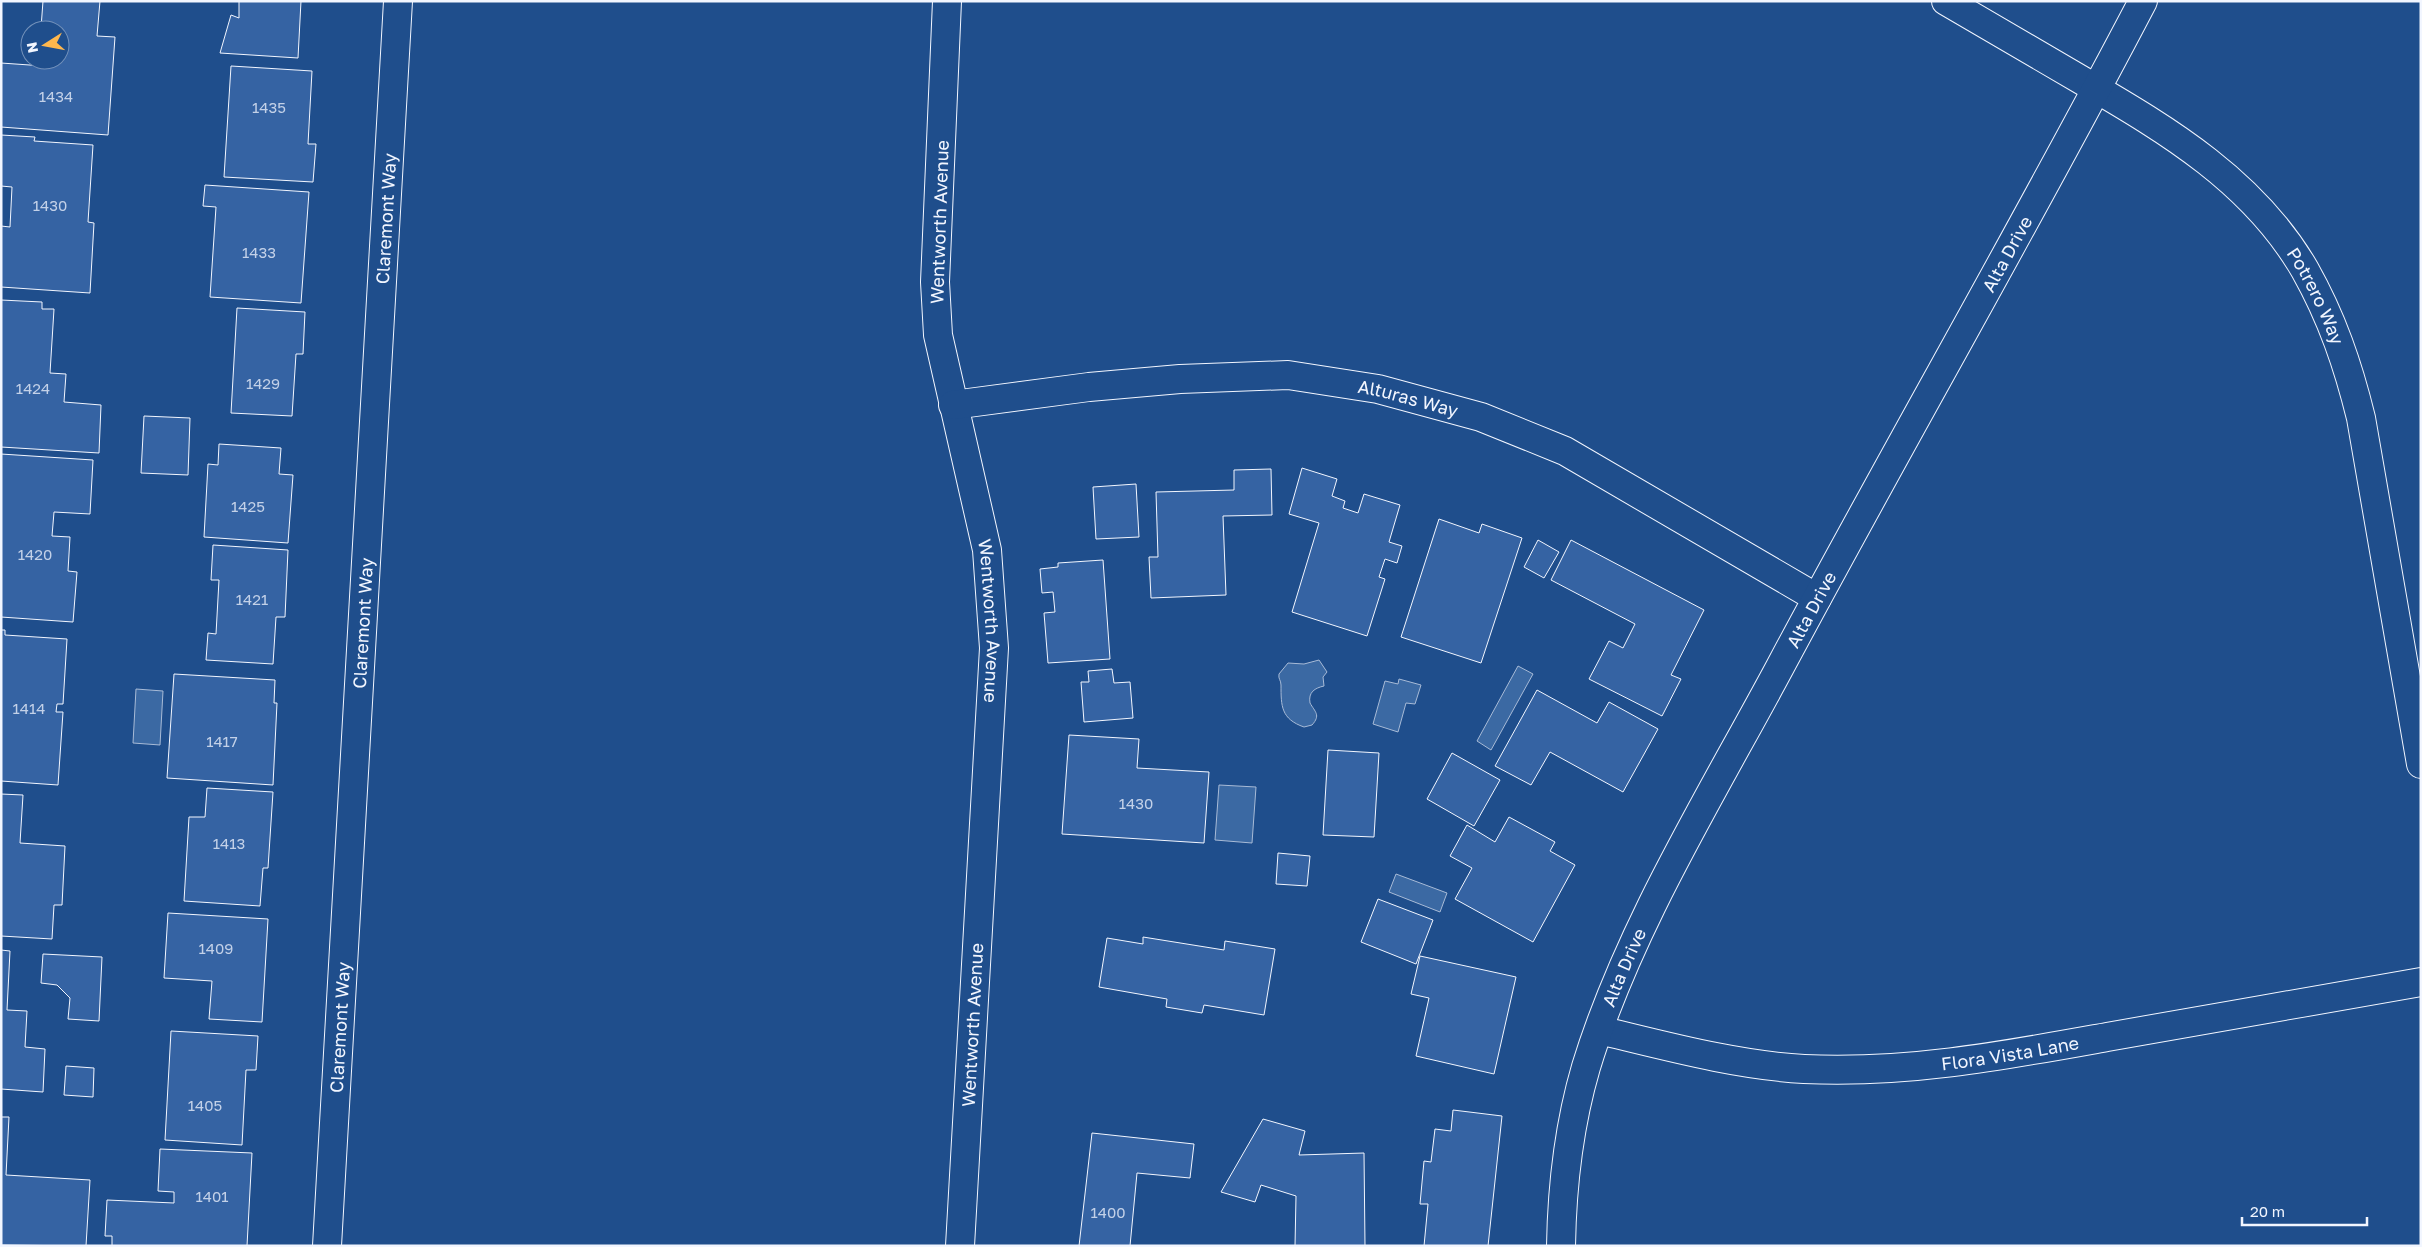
<svg xmlns="http://www.w3.org/2000/svg" width="2422" height="1247" viewBox="0 0 2422 1247" font-family="'Golos Text',sans-serif">
  <style>
    .water { fill: #3b69a3; stroke: #a8bbd7 }
    .building { fill: #3563a3; stroke: #f2f6ff }
    .lines { fill: none; stroke-linecap: round; stroke-linejoin: round }
    .minor-casing { stroke: #f2f6ff; stroke-width: 30 }
    .minor { stroke: #1f4e8c; stroke-width: 28 }
    .labels { text-anchor: middle; dominant-baseline: central; stroke-width: 4; stroke-linejoin: round; paint-order: stroke }
    .number-label { font-size: 15px; fill: #c3d1e8 }
    .street-label { font-size: 18px; fill: #f2f6ff; stroke: #1f4e8c }
  </style>
  <rect width="100%" height="100%" fill="#1f4e8c"/>
  <path class="water" d="M1319,660L1327,672L1323,677L1324,686C1315,688 1308,692 1310,703C1315,712 1321,715 1312,725L1304,727C1281,719 1281,706 1281,685C1281,680 1278,679 1279,674L1288,663L1304,664Z
    M1518,666L1533,674L1491,750L1477,741Z
    M1399,679L1421,685L1415,704L1406,703L1398,732L1373,724L1385,681L1398,684Z
    M136,689L163,691L160,745L133,743Z
    M1219,785L1256,787L1252,843L1215,840Z
    M1396,874L1447,893L1440,912L1389,892Z"/>
  <path class="building" d="M43,1H100L97,36L115,37L108,135L1,127V63L44,66V60H60V30L41,28Z
    M239,1H301L298,58L220,53L231,15L239,18Z
    M231,66L312,71L308,144H316L313,182L224,177Z
    M1,135L35,137L34,141L93,145L88,222L94,223L90,293L1,287V226L10,227L12,187L1,186Z
    M205,185L309,192L301,303L210,297L216,207L203,206Z
    M1,300L42,302V309H54L50,373L66,374L64,402L101,405L99,453L1,447Z
    M237,308L305,312L303,354H296L292,416L231,413Z
    M144,416L190,418L188,475L141,473Z
    M219,444L281,448L279,474L293,475L288,543L204,537L208,464L218,465Z
    M1,454L93,460L90,514L54,512L52,536L70,537L68,571L77,572L73,622L1,617Z
    M1302,468L1337,479L1332,496L1345,501L1343,508L1358,513L1364,494L1400,505L1389,542L1402,546L1397,563L1385,559L1379,577L1385,579L1367,636L1292,612L1319,523L1289,514Z
    M1271,469L1272,515L1223,516L1226,595L1151,598L1149,557H1158L1156,492L1234,490V470Z
    M1136,484L1139,537L1096,539L1093,487Z
    M1439,519L1479,533L1482,524L1522,538L1481,663L1401,637Z
    M1538,540L1559,552L1544,578L1524,567Z
    M1571,540L1704,610L1671,675L1681,679L1662,716L1589,679L1609,641L1623,648L1635,624L1551,580Z
    M213,545L288,550L285,617H276L273,664L206,660L208,633L216,634L219,580H211Z
    M1103,560L1110,659L1048,663L1044,613L1055,612L1053,592L1042,593L1040,569L1058,567V563Z
    M1,630H5V635L67,639L63,704H57L56,712H63L58,785L1,781Z
    M1112,669L1114,683L1130,682L1133,718L1084,722L1081,682H1089L1088,671Z
    M174,674L275,680L274,703H277L273,785L167,778Z
    M1537,690L1597,723L1609,702L1658,729L1623,792L1550,752L1531,785L1495,766Z
    M1069,735L1139,739L1137,768L1209,772L1204,843L1062,834Z
    M1328,750L1379,753L1374,837L1323,835Z
    M1452,753L1500,780L1474,826L1427,799Z
    M207,788L273,792L268,868H263L260,906L184,901L189,817H205Z
    M1,794L23,795L20,843L65,846L62,905H54L52,939L1,936Z
    M1509,817L1555,842L1550,851L1575,865L1533,942L1455,899L1472,868L1450,856L1467,825L1495,842Z
    M1278,853L1310,856L1307,886L1276,884Z
    M1378,899L1433,920L1416,964L1361,942Z
    M168,913L268,919L262,1022L209,1019L212,981L164,978Z
    M1143,937L1224,950L1225,941L1275,949L1264,1015L1204,1005L1202,1013L1166,1007L1167,999L1099,987L1107,938L1143,944Z
    M1,950L10,951L7,1010L27,1011L25,1047L45,1049L43,1092L1,1089Z
    M43,954L102,957L99,1021L68,1019L70,998L57,985L41,983Z
    M1420,956L1516,977L1494,1074L1416,1056L1429,998L1411,994Z
    M171,1031L258,1036L256,1070H246L242,1145L165,1140Z
    M66,1066L94,1068L93,1097L64,1095Z
    M1453,1110L1502,1116L1488,1246H1424L1428,1204H1420L1424,1161L1431,1162L1435,1129L1451,1131Z
    M1,1117H9L6,1175L90,1180L86,1246L1,1245Z
    M1263,1119L1305,1131L1299,1155L1364,1153L1365,1246H1295L1296,1196L1261,1185L1255,1202L1221,1192Z
    M1092,1133L1194,1144L1190,1178L1137,1173L1130,1246H1079Z
    M160,1149L252,1153L247,1246H112V1236H105L107,1200L174,1203V1192L158,1191Z"/>
  <g class="lines">
    <g class="minor-casing">
      <g id="minor">
        <path id="s1" d="M947,1L935,282L938,335L987,550L994,648L960,1246"/>
        <path id="s2" d="M1946,1C1992,28 2038,55 2083,81C2169,131 2254,182 2305,270C2332,318 2348,365 2361,418L2421,764"/>
        <path id="s3" d="M953,405L1089,387L1180,379L1288,375L1378,389L1481,417L1565,451L1817,598"/>
        <path id="s4" d="M1599,1030C1666,1046 1735,1065 1804,1069C1907,1074 2007,1055 2107,1037C2212,1019 2316,1000 2421,982"/>
        <path id="s5" d="M327,1246L398,1"/>
        <path id="s6" d="M1561,1246C1562,1185 1569,1125 1586,1067C1628,929 1712,794 1780,667C1899,444 2026,225 2143,1"/>
      </g>
    </g>
    <use href="#minor" class="minor"/>
  </g>
  <g class="labels">
    <g class="number-label">
      <text x="56" y="96">1434</text>
      <text x="269" y="107">1435</text>
      <text x="50" y="205">1430</text>
      <text x="259" y="252">1433</text>
      <text x="263" y="383">1429</text>
      <text x="33" y="388">1424</text>
      <text x="248" y="506">1425</text>
      <text x="35" y="554">1420</text>
      <text x="252" y="599">1421</text>
      <text x="29" y="708">1414</text>
      <text x="222" y="741">1417</text>
      <text x="1136" y="803">1430</text>
      <text x="229" y="843">1413</text>
      <text x="216" y="948">1409</text>
      <text x="205" y="1105">1405</text>
      <text x="212" y="1196">1401</text>
      <text x="1108" y="1212">1400</text>
    </g>
    <g class="street-label">
      <text stroke="none"><textPath href="#s5" startOffset="1029">Claremont Way</textPath></text>
      <text transform="translate(939 222) rotate(-88)">Wentworth Avenue</text>
      <text stroke="none"><textPath href="#s6" startOffset="1098">Alta Drive</textPath></text>
      <text stroke="none"><textPath href="#s2" startOffset="482">Potrero Way</textPath></text>
      <text stroke="none"><textPath href="#s3" startOffset="459">Alturas Way</textPath></text>
      <text stroke="none"><textPath href="#s6" startOffset="692">Alta Drive</textPath></text>
      <text stroke="none"><textPath href="#s1" startOffset="626">Wentworth Avenue</textPath></text>
      <text stroke="none"><textPath href="#s5" startOffset="624">Claremont Way</textPath></text>
      <text stroke="none"><textPath href="#s6" startOffset="288">Alta Drive</textPath></text>
      <text transform="translate(972 1025) rotate(-87)">Wentworth Avenue</text>
      <text stroke="none"><textPath href="#s5" startOffset="219">Claremont Way</textPath></text>
      <text stroke="none"><textPath href="#s4" startOffset="416">Flora Vista Lane</textPath></text>
    </g>
  </g>
  <rect width="2422" height="1247" fill="none" stroke="#f2f6ff" stroke-width="5"/>
  <g transform="translate(45 45) rotate(259)"><circle r="24" fill="#1f4e8c" stroke="#7391ba"/>
  <path d="M0-4L9 19L0 12L-9 19Z" fill="#ffb74d"/>
  <text y="-8" font-size="14" font-weight="bold" text-anchor="middle" fill="#f2f6ff">N</text>
  </g>
  <path d="M2242 1217v8h125v-8" fill="none" stroke="#f2f6ff" stroke-width="2.5"/>
  <text x="2250" y="1217" font-size="15" fill="#f2f6ff" stroke="#1f4e8c" stroke-width="4" paint-order="stroke">20 m</text>
</svg>
